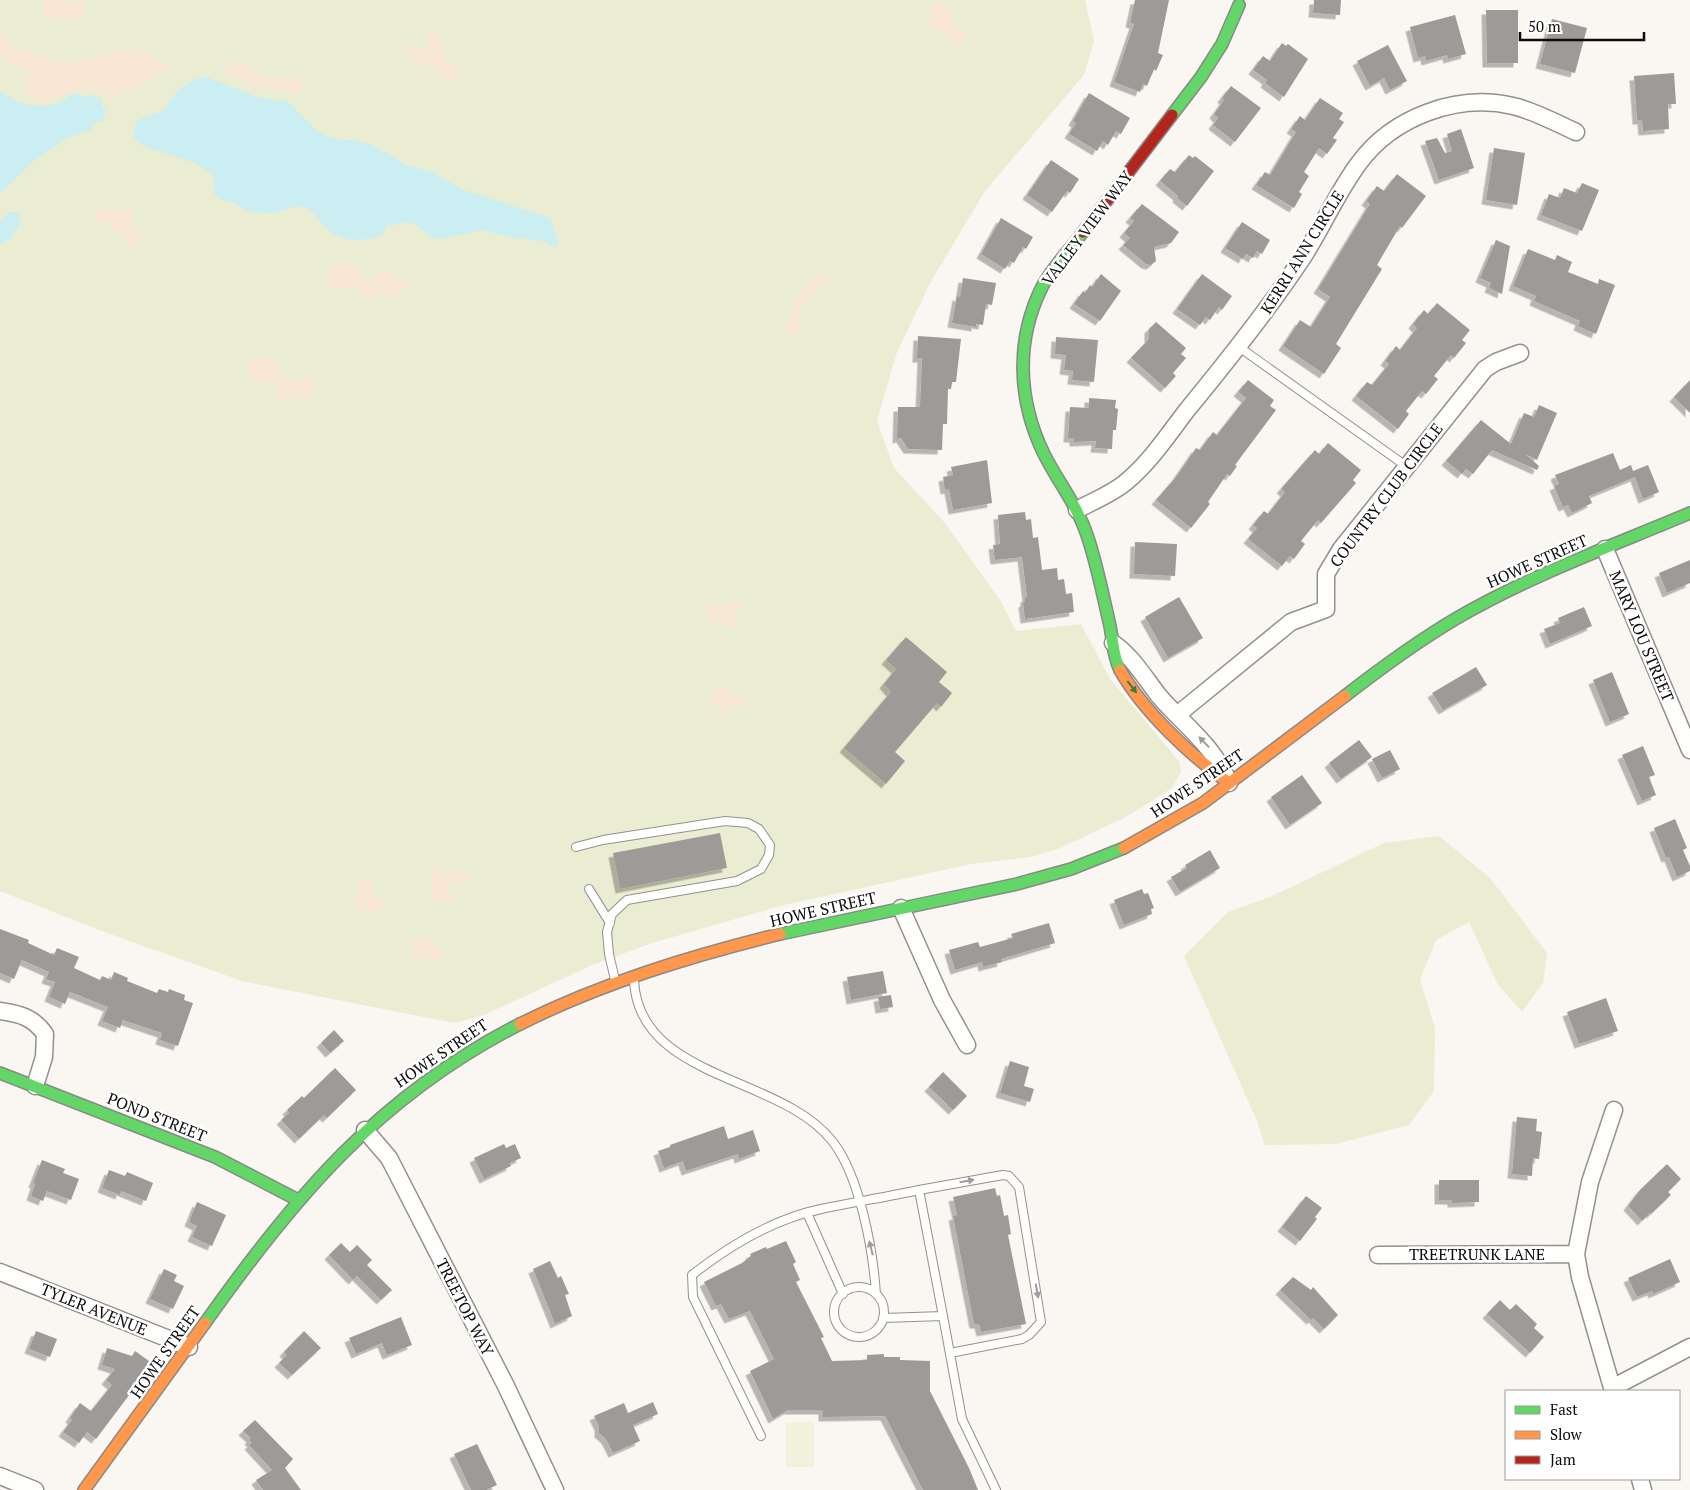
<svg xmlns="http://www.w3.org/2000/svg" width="1690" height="1490" viewBox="0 0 1690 1490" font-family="'PT Serif',serif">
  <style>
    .green { fill: #eaedd2 }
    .sand { fill: #f8e7d4 }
    .pitch { fill: #f1f1dc }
    .water { fill: #caeef1 }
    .building { fill: #9d9a97; filter: url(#shadow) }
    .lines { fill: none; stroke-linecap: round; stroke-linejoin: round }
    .lane-casing { stroke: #93918f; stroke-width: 10 }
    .street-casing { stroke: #93918f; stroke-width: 19 }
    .fast-casing { stroke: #8a8886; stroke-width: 14 }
    .slow-casing { stroke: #8a8886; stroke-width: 14 }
    .jam-casing { stroke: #8a8886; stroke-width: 14 }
    .lane { stroke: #fefefd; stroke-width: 8 }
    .street { stroke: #fefefd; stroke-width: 16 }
    .fast { stroke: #63d668; stroke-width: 11 }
    .slow { stroke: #ff974d; stroke-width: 11 }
    .jam { stroke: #b3261e; stroke-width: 11 }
    .oneway { fill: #3c7b3f }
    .oneway2 { fill: #9d9d9d }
    .labels { text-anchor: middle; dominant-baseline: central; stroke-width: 5; stroke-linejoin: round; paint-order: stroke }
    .street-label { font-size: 16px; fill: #0c0c0c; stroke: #fff }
  </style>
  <defs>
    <filter id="shadow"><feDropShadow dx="-4.5" dy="4.5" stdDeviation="0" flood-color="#0004"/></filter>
  </defs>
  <rect width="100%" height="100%" fill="#faf6f1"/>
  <path class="green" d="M0,0H1085L1094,41L1084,75L985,191L930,283L896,355L877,421L894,468L944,522L1000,600L1016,631L1081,624L1110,679L1179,761L1181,772L1172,788L1126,817L1058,849L1030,857L971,864L780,906L652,943L592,965L484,1015L454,1023L242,981L107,933L0,891Z
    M1439,836L1490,878L1547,953L1543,983L1522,1012L1498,985L1469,922L1436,940L1420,980L1435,1028L1434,1091L1409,1125L1336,1144L1265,1145L1257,1121L1184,956L1228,912L1270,897L1384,843Z"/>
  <path class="sand" d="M44,0H59L68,6L81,0L85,3L86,9L81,19L74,22L64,17L50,18L41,9Z
    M931,1L951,6C954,25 947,22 966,34V40C962,45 957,48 951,45L943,33L927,26L931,11L929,2Z
    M0,28L6,34V43L14,48L50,60L74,63L125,49H138L170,66L149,80L109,99C81,78 70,95 42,102L25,91V81L30,74C23,67 3,62 0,53C0,46 0,36 0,28Z
    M434,31L441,40L445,59L461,71L459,79C444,84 441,73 431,66C421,59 413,66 404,51L405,46L408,43C413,45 423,54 427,46C429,42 427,37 428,33Z
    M238,60L246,63L264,78L296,77L302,85L300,93L293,94L263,89L228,75L224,71L225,64Z
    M102,205L114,214L128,209L133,212L135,217L130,227L139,230L142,235L136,244L129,248L126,246L123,234L113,232L109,222L96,221L95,212Z
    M341,264L354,267L367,279C376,279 380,271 389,271L395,278L406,280L407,288L394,299L383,293L372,299L366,298C352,277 355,291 336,290L329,283L328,273L332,267Z
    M826,273L829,280L816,290L802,307L799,317V330L794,334L788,333C782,318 809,273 826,273Z
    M260,355L275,360C280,367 283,386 296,382C299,382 303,377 306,376L311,377L315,386L312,397H301L285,403L279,398C275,373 270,384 252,380C243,369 247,359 260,355Z
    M733,601H737L743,608L735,611L733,615L740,624L732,629H728L721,620L714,625L709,623L706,610L708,605L715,603L723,606Z
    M728,685L734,695L745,696L748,704L743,708L731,705L726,716L720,713L717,706L710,701V697L717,689Z
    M434,866H438L447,875L457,870H463L470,878L467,884L453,882L449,884L447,892L453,899L451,903L436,901C429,891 430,879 431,868Z
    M363,878L373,881L375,885L373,895L385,903L379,912L356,909C353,899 354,884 363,878Z
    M421,937H427L431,945L442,951L443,955L435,965L433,960L425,956L415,963L409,942Z"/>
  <path class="pitch" d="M814,1422V1467H786V1423Z"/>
  <path class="water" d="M207,77L260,98L287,101L318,132L333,139L361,141L374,146L408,166L429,171L462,189L550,218L558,241L555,247L541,241L504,236L484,230L440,239L432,238L416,225L407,222L387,226L382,235C361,242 339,244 323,224C317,217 313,210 304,207C294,205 287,210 278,212C270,214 259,213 251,212C243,211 238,204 231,202C223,200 217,200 213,191C228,156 139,157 133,135L137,120L163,111L178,90L195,79Z
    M0,91C20,106 50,114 70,95L79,94L83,97L92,95L102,100V107L106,109L103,121L95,123L90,130L66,139L35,160L0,193Z
    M9,212H18L21,222L11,238L0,245V223Z"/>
  <path class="building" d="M1135,0H1169L1158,53L1163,55L1156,71L1154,69L1147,86L1143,84L1140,92L1114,82L1134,24L1130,23Z
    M1314,0H1341L1340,15L1313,13Z
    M1486,10H1518V63H1487Z
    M1455,15L1466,54L1448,59L1447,55L1426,61L1425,56L1418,58L1410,27Z
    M1552,19L1587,28L1575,73L1540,64Z
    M1282,43L1286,46L1288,44L1308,59L1284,97L1265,83L1267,80L1253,70L1263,56L1270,61Z
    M1388,45L1407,81L1390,90L1384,78L1370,86L1357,61Z
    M1674,73L1676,104H1668L1669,129L1643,131L1642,120H1637L1634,76Z
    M1231,86L1261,108L1235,142L1213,125L1218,118L1214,114L1224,100L1222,98Z
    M1089,93L1130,118L1121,134L1116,131L1108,145L1103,141L1097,151L1069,134L1076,123L1073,121Z
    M1320,98L1343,113L1339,119L1344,122L1333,138L1337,140L1327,154L1319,148L1304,172L1309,176L1299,192L1302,194L1294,208L1256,185L1265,172L1270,175L1296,132L1291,129L1300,116L1305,120Z
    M1461,129L1474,168L1439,180L1425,141L1437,138L1445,153L1452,151L1447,134Z
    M1494,148L1525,153L1517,205L1486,200Z
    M1189,155L1193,158L1195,156L1214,171L1187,206L1177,198L1178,196L1160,181L1170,169L1175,172Z
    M1051,160L1079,179L1070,193L1067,191L1052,212L1027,195Z
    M1397,174L1426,196L1402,228L1400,226L1377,265L1382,269L1336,344L1341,348L1324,374L1283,346L1300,320L1311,327L1330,297L1318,289L1370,204L1366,201L1377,186L1384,191Z
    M1582,183L1599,190L1582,231L1541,215L1549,194L1560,198L1564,188L1577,193Z
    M1142,204L1179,232L1171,243L1154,247L1156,261L1151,265L1146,264L1123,245L1130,238L1124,233L1134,221L1130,218Z
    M1001,218L1033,237L1026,249L1023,247L1014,263L1010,261L1005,269L981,254Z
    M1242,222L1270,240L1262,254L1257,251L1253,258L1246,254L1243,259L1225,248Z
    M1496,240L1510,246L1502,294L1489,288L1491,283L1480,278Z
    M1528,249L1555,260L1557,255L1572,262L1568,272L1598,284L1599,279L1615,285L1596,334L1578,326L1580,321L1534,301L1536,296L1513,286Z
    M1101,274L1121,291L1100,321L1074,304L1083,291L1085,293L1090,285L1092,287Z
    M1202,274L1232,296L1222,310L1219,307L1210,320L1206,317L1200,325L1177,309Z
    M963,278L996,283L992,305L986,304L983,325L976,324V327L952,323L957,296L960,297Z
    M1437,303L1470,330L1462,340L1466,343L1454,358L1451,355L1434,376L1438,379L1426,394L1422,391L1406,411L1409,414L1398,429L1356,396L1367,382L1372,385L1389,364L1385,361L1396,346L1400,350L1417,328L1413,324L1424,310L1428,314Z
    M1156,322L1186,348L1181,354L1186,358L1173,373L1176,376L1165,388L1131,358L1149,339V329Z
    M918,336L961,339L956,382H952L951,389H948L947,424H943L942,450L908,449L901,438L897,439L898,407H920L922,358H917Z
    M1056,337L1098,340L1094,382L1072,380L1073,371L1064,370L1066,355L1055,354Z
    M1248,380L1274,400L1270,406L1276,410L1235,465L1237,466L1230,476L1227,474L1208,502L1210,504L1191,528L1156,500L1176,477L1196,448L1200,450L1213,432L1217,435L1246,398L1238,392Z
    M1690,380V413L1674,397Z
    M1089,398L1116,400L1115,408L1118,409L1116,430H1113L1112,449L1095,448L1096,441L1074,442V438H1068L1070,407L1089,408Z
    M1539,405L1557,413L1537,460L1525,454L1539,466L1537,470L1492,450L1473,474L1466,469L1462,474L1446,461L1481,420L1511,444L1524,413L1534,417Z
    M1328,443L1361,470L1353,480L1356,483L1321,523L1318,520L1301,541L1305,544L1294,559L1290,556L1282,566L1248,539L1257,528L1253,525L1264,511L1268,514L1285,492L1281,489L1315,450L1319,454Z
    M1613,453L1620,470L1631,465L1633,471L1648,465L1659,492L1643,499L1635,477L1589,496L1592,503L1572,513L1568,505L1563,507L1554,486L1559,484L1555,475Z
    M987,460L992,503L953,510L949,489L945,490L943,477L953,475L951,467Z
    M1025,512L1026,520L1031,519L1033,538L1038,537L1042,570L1057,568L1058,580L1064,579L1066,594L1072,593L1074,612L1025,619L1023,603L1025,602V598L1027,597L1022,557L995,560L993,545L1000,544L998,515Z
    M1135,542L1177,544L1175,576L1134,574Z
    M1690,560V583L1667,593L1659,573Z
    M1179,597L1203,638L1168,658L1145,617Z
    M1584,607L1592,626L1550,644L1544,629L1560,623L1558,618Z
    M906,637L947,672L939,682L952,693L941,707L937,703L895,752L905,761L886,784L844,748L891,692L884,684L896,669L886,660Z
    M1476,667L1487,685L1443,710L1432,693Z
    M1612,672L1629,714L1610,722L1593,680Z
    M1359,740L1372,757L1341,779L1329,763Z
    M1643,746L1655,775L1649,777L1656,795L1642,801L1622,755Z
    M1390,750L1400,769L1382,778L1372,759Z
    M1302,775L1322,803L1290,825L1271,797Z
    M1675,819L1687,848L1683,850L1690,866V871L1677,877L1669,857L1666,858L1654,828Z
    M720,833L727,868L620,889L613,853Z
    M1210,850L1220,868L1180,892L1171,877L1187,868L1185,865Z
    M1142,889L1144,894L1148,893L1154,908L1151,909L1152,914L1124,925L1114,900Z
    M1049,923L1055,943L1001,959L1002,962L983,967L982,962L955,970L949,950L978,942L980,947L1013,938L1011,934Z
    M0,929L29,940L28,943L54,955L57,948L79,957L74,968L100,980L102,976L111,980L114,972L128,978L127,981L157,993L159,989L168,992L169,989L185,995L184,1000L193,1003L178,1046L160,1040L162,1033L123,1020L120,1028L102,1021L108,1007L70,992L65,1004L49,997L55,982L46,979L49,972L22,960L14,979L0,973Z
    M883,971L887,993L851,1000L847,977Z
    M891,995L893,1007L880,1009L878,997Z
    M1606,998L1618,1031L1579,1044L1567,1012Z
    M334,1030L344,1041L330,1053L321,1043Z
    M1010,1061L1029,1067L1024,1086L1034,1089L1030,1102L1000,1093Z
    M335,1068L356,1090L327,1118L324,1115L299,1139L281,1120L289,1113L287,1110L302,1096L304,1098Z
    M943,1072L967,1096L953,1110L929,1087Z
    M1517,1117L1537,1119L1536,1131L1542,1132L1539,1159L1533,1158L1532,1176L1512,1174Z
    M724,1126L728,1139L753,1130L760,1151L739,1159L738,1154L686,1171L683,1161L664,1168L658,1151L670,1147V1145Z
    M504,1144L506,1148L515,1144L521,1158L510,1163L511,1166L484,1179L474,1158Z
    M42,1160L65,1169L63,1173L79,1179L71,1200L47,1191L43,1201L31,1196L35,1184L33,1183Z
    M1667,1164L1681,1179L1668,1192L1671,1195L1651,1214L1650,1213L1642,1221L1628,1206L1640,1190Z
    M109,1170L125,1176L127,1172L153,1183L146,1201L121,1191L120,1195L102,1188Z
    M1439,1180H1479V1202L1452,1203V1200H1439Z
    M995,1188L997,1196L1000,1195L1004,1216L1008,1215L1011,1234L1008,1235L1026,1324L981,1332L979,1324H974L953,1216L957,1215L953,1197Z
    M1306,1196L1322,1208L1315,1217L1317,1219L1300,1241L1282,1227Z
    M197,1202L226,1215L212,1246L192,1237L197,1226L189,1222Z
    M786,1241L796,1262L793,1264L800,1280L796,1282L824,1337L821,1338L832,1361L867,1360V1355L884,1354V1357H900V1360L930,1361V1391L969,1468L978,1490H923L885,1416L823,1417V1410H788L773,1419L750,1371L774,1359L750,1311L729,1319L721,1304L716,1306L704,1282L742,1263L751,1256L750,1254L766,1247L767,1249Z
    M341,1243L350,1252L357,1245L372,1260L367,1265L392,1290L381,1300L357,1276L353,1280L329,1255Z
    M1670,1259L1680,1282L1653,1294L1652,1291L1637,1297L1628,1278Z
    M550,1261L558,1278L561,1276L569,1294L565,1295L572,1316L555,1324L533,1269Z
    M164,1269L177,1275L174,1281L184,1286L173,1309L150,1299Z
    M1293,1277L1311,1290L1313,1287L1338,1315L1324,1329L1313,1318L1311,1320L1280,1290Z
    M1500,1300L1510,1310L1516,1304L1537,1324L1534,1328L1544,1337L1530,1353L1487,1314Z
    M401,1317L412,1345L387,1355L382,1343L356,1354L349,1338Z
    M36,1331L57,1339L50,1357L29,1349Z
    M304,1331L321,1348L292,1375L279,1363L287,1355L284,1352Z
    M107,1348L132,1356L135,1351L149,1361L147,1364L151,1366L96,1439L87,1432L79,1443L63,1432L72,1420L70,1418L80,1403L91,1411L112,1385L106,1380L115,1369L102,1365Z
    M653,1402L658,1414L633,1425L640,1441L613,1453L606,1439L599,1433V1426L594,1416L624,1403L628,1413Z
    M255,1420L293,1459L285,1468L301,1490H263L256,1480L272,1470L249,1445L252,1443L249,1440L251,1438L243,1431Z
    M477,1444L497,1485L486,1490H471L454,1454Z"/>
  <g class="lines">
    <g class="lane-casing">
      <path id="lane" d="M1239,347L1406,466
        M576,847L603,840L725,821L748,823L759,829L770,845L769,855L761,869L737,881L627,900L612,914L607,932L609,954L615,980
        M589,889L610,923
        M634,980C638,1080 782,1075 833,1142C860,1177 873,1250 876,1294
        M919,1190L1003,1175L1009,1176L1019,1187L1041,1322L1029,1335L1022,1339L950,1353
        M807,1213L843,1294
        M834 1312a25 25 0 1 1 50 0a25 25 0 1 1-50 0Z
        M883,1318L943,1316L962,1419L996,1490
        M761,1436L693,1297L692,1275C730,1245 774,1219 821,1209C854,1202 887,1197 919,1190L943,1316"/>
    </g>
    <g class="street-casing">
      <path id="street" d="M1077,510C1093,501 1112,494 1126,482C1150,462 1168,435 1187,410C1229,359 1269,309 1305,254C1324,224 1338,191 1359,163C1393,117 1457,93 1513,106C1535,111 1556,123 1576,132
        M1605,549L1690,750
        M1113,643C1132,656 1145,678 1159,696C1185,726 1214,746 1229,783
        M1177,715L1291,622L1326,609V574L1341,549L1485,369L1496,362L1520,353
        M901,908L942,1000L967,1045
        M0,1011C20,1014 33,1017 45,1034L44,1057L35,1086
        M365,1130L389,1158L505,1384L555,1490
        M1378,1255L1576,1254
        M0,1272L189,1347
        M1612,1388L1690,1347
        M1613,1391L1580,1277L1576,1254L1590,1182L1614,1110
        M0,1476L35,1490
        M1640,1479L1643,1490"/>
    </g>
    <g class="fast-casing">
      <path id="fast" d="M1172,115L1201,77L1222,44L1239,5
        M1083,232C1070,250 1052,267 1042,287C1015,341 1018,401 1044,454C1058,482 1077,505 1087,535C1097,564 1103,596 1110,626C1113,642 1113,656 1120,670
        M1345,696C1381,668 1418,641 1457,618C1531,575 1612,546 1690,513
        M780,934L1017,884L1071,869L1124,848
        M0,1073L215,1157L298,1200
        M205,1323C294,1197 380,1095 520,1024"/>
    </g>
    <g class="slow-casing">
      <path id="slow" d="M1120,670C1143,711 1191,756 1229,783
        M1124,848L1203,803L1345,696
        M520,1024C602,983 691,956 780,934
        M84,1490L205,1323"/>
    </g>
    <g class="jam-casing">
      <path id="jam" d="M1083,232L1172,115"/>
    </g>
    <use href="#lane" class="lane"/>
    <use href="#street" class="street"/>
    <use href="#fast" class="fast"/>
    <use href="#slow" class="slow"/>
    <use href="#jam" class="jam"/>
  </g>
  <defs><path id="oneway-solid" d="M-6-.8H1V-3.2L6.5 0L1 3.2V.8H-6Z" transform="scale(1.25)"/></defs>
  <use class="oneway" href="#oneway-solid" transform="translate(1132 687) rotate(52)"/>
  <g class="oneway2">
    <use href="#oneway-solid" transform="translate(1204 742) rotate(-134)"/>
    <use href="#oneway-solid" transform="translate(967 1181) rotate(-10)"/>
    <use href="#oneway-solid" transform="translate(871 1248) rotate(-104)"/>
    <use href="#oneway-solid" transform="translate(1037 1291) rotate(80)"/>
  </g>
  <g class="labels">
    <g class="street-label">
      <text transform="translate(1087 228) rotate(-53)">VALLEY VIEW WAY</text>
      <text transform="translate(1302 252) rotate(-58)">KERRI ANN CIRCLE</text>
      <text transform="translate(1386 495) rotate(-53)">COUNTRY CLUB CIRCLE</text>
      <text transform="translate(1537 561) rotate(-24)">HOWE STREET</text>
      <text transform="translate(1642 636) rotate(67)">MARY LOU STREET</text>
      <text transform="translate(1197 783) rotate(-34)">HOWE STREET</text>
      <text transform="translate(823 909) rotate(-13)">HOWE STREET</text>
      <text transform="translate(441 1053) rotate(-34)">HOWE STREET</text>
      <text transform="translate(157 1117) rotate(22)">POND STREET</text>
      <text x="1477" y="1254">TREETRUNK LANE</text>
      <text transform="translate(465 1307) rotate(63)">TREETOP WAY</text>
      <text transform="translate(94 1309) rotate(22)">TYLER AVENUE</text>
      <text transform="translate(165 1352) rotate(-55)">HOWE STREET</text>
    </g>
  </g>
  <rect x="1505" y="1390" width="175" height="90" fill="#ffffff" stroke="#9e9e9e"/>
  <rect x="1515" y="1406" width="25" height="8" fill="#63d668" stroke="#9e9e9e"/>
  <text x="1550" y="1415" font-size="15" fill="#0c0c0c">Fast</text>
  <rect x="1515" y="1431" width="25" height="8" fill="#ff974d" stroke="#9e9e9e"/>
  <text x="1550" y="1440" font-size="15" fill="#0c0c0c">Slow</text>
  <rect x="1515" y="1456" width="25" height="8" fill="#b3261e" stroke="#9e9e9e"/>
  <text x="1550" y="1465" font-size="15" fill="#0c0c0c">Jam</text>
  <path d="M1520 32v8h124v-8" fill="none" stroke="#0c0c0c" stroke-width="2.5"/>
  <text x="1528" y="32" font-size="15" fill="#0c0c0c" stroke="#ffffff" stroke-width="4" paint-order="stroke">50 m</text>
</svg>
